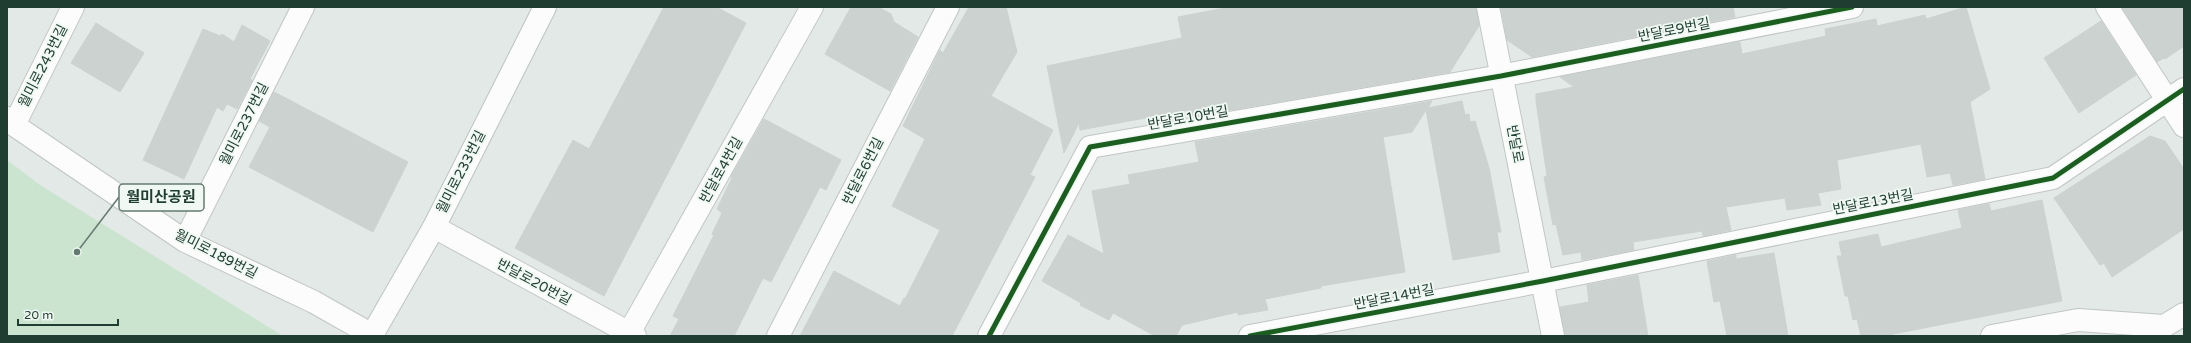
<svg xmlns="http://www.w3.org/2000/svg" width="2191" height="343" viewBox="0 0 2191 343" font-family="'Varela Round','Noto Sans KR',sans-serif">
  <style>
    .green { fill: #cbe4cf }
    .building { fill: #cbd2cf; stroke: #cbd2cf }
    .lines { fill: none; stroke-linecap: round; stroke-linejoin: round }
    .street-casing { stroke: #c0c6c3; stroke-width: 24 }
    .secondary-casing { stroke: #bcc5c1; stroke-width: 24 }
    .street { stroke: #fbfcfb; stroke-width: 22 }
    .secondary { stroke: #fbfcfb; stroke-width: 22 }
    .cycleway-casing { stroke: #f0f8f3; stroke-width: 8 }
    .cycleway { stroke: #1b5e20; stroke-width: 5 }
    .labels { text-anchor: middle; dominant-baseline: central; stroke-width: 3.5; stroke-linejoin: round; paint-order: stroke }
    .street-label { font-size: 14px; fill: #1f3d31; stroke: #f0f8f3 }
    .leader { fill: none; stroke: #647970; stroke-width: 1.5 }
    .callout-dot { fill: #647970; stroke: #f0f8f3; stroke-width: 1.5 }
    .callout { fill: #f0f8f3; stroke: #647970; stroke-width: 1.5 }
    .callout-label { font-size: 15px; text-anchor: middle; font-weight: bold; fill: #1f3d31 }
  </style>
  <rect width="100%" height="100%" fill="#e3e9e6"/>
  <path class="green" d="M7,160L40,185L283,336H7Z"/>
  <path class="building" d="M664,7H716L746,23L604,296L515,248L573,140L589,149Z
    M851,7L880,8L891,14L894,22L918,37L890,91L825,54Z
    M969,7H1006L1017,52L991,96L1053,130L1030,175L1035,177L952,336H800L834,271L900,306L904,298L905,299L940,230L892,206L925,139L903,126L940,50L943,53Z
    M1230,7H1476L1479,26L1450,72L1190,117L1189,110L1080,130L1079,123L1064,153L1047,66L1182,38L1178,17Z
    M1501,7H1733L1735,17L1532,57L1507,40Z
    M1966,7L1990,89L1970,102L1985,179L1953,185L1950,173L1927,177L1921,144L1837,160L1841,189L1818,193L1821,205L1787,210L1785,198L1726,207L1731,230L1703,236L1702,231L1633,242L1634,250L1582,260L1581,252L1563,255L1556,224L1553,225L1544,177L1547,176L1536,101V94L1574,87L1560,77L1740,42L1742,54L1826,36L1825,29L1876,19L1877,26L1925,15L1926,19Z
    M2122,7H2184V46L2165,59L2164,58L2157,62Z
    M2101,21L2136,75L2079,113L2044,58Z
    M96,23L144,53L120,92L71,63Z
    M242,25L270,41L250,79L252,80L237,109L227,104L223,111L217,107L184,179L143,160L203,29L220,36L222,34L234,42Z
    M274,92L408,162L373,232L249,167L270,127L259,121Z
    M1432,101L1428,108L1462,101L1465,115L1469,114L1470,122L1475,121L1489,168L1501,232H1497L1500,252L1453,260L1426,110L1412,132L1383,137L1405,272L1321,286V288L1265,299L1268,310L1238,315V312L1182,325L1176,336H1155L1113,313L1109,320L1080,305L1081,303L1042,281L1068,235L1104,254L1092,191L1130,184L1128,175L1199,162L1195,142Z
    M764,119L841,160L826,190L820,187L771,282L763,278L734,336H670L679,319L673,316L714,235L712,234L722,213L717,209L732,178L731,177Z
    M2150,136L2165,141L2184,169V229L2112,277L2104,263L2100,265L2054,198Z
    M2042,200L2062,301L1883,336H1861L1857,319L1853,320L1848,296H1845L1837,256H1842L1839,242L1878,234L1881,247L1962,228L1958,210L1989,204L1991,211Z
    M1774,253L1788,336H1727L1720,301L1714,302L1707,261L1736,255V259Z
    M1638,275L1648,336H1565L1560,307L1589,302L1587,285Z"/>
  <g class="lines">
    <g class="street-casing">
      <path id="street" d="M1488,7L1553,336
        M2107,7L2184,126
        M7,118L14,125L185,241L314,302L374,336
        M14,125L73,7
        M434,227L635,336
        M185,241L303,7
        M629,333L812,7
        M778,336L948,7
        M989,336L1090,147L1501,76L1852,7
        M1250,336L1543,281L2053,178L2184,89
        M1992,336L2078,320L2164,326"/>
    </g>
    <g class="secondary-casing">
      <path id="secondary" d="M372,335L434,227L545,7
        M2148,336L2184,314"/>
    </g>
    <use href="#street" class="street"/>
    <use href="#secondary" class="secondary"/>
    <g class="cycleway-casing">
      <path id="cycleway" d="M989,336L1090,147L1501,76L1852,7
        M1250,336L1543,281L2053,178L2184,89"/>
    </g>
    <use href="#cycleway" class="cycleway"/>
  </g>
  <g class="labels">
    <g class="street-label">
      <text transform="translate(1674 30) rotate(-11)">반달로9번길</text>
      <text transform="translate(43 66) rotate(-63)">월미로243번길</text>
      <text transform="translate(1188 118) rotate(-10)">반달로10번길</text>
      <text transform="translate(244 124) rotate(-63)">월미로237번길</text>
      <text transform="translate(1515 144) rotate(79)">반달로</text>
      <text transform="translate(721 170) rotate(-61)">반달로4번길</text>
      <text transform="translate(863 171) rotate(-63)">반달로6번길</text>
      <text transform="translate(461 172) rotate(-63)">월미로233번길</text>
      <text transform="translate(1873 202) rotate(-11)">반달로13번길</text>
      <text transform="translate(216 254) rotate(27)">월미로189번길</text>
      <text transform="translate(534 282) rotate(28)">반달로20번길</text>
      <text transform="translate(1394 297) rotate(-11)">반달로14번길</text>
    </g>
  </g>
  <path class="leader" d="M77 252L119 197"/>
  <circle class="callout-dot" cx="77" cy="252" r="4"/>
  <rect class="callout" x="119" y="184" width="85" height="27" rx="4"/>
  <g class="callout-label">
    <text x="161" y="202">월미산공원</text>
  </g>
  <rect width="2191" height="343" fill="none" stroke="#1f3d31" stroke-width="16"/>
  <path d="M18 319v6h100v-6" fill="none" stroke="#1f3d31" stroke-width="2"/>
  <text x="24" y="319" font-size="12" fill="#1f3d31" stroke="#f0f8f3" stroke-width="3" paint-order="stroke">20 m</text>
</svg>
